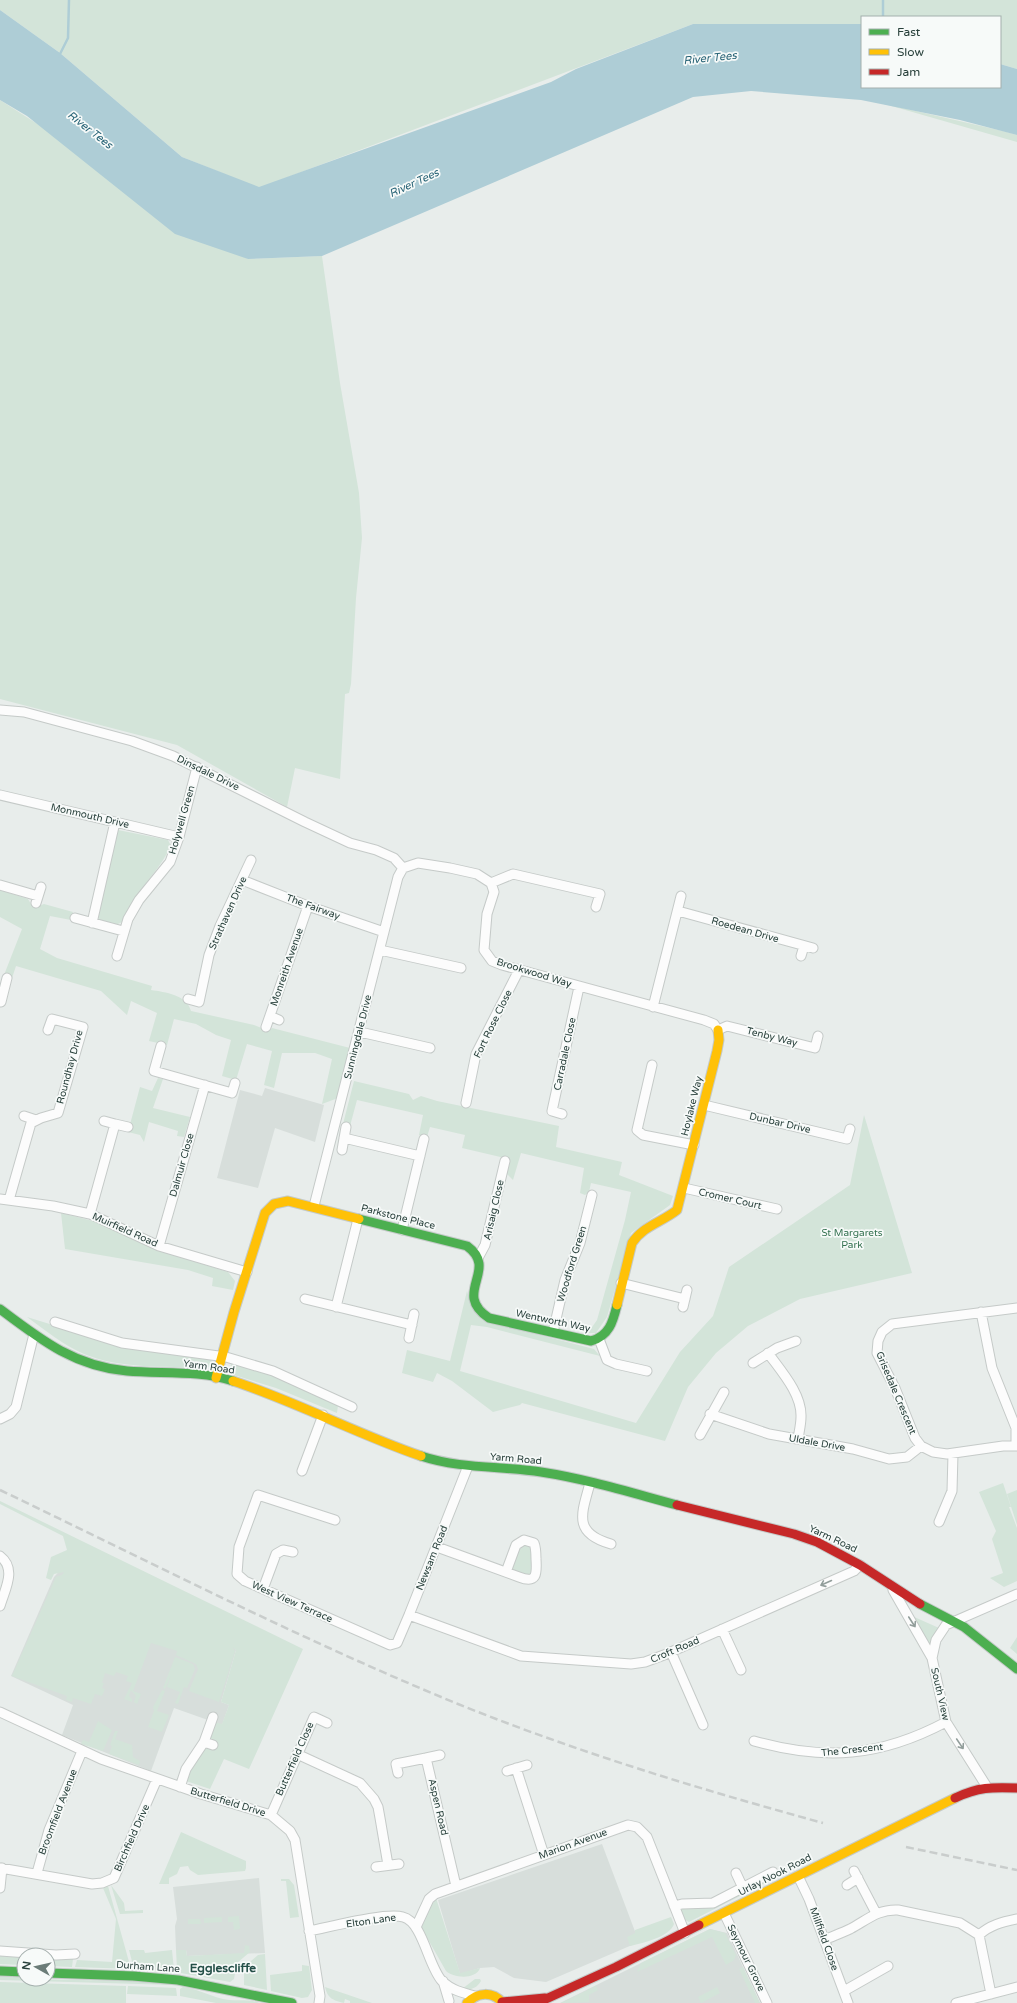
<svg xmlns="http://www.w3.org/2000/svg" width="1017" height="2003" viewBox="0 0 1017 2003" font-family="'Varela Round',sans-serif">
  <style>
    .built { fill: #d7dedb }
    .green { fill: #d3e4d9 }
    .water { fill: #aecdd6 }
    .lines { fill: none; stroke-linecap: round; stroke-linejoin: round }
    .stream { stroke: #aecdd6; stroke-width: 2.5 }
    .street-casing { stroke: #c5cac8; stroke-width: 11 }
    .fast-casing { stroke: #c4cac8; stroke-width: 11 }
    .slow-casing { stroke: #c4cac8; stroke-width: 11 }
    .jam-casing { stroke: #c4cac8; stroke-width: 11 }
    .street { stroke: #fcfcfc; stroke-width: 9 }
    .fast { stroke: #4caf50; stroke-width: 9 }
    .slow { stroke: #ffc107; stroke-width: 9 }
    .jam { stroke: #c62828; stroke-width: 9 }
    .rail { stroke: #c9cdcc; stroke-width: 2.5; stroke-dasharray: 8 4; stroke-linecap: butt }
    .oneway { stroke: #929e9b }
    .labels { text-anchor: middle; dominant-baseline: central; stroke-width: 3.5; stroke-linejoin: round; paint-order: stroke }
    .street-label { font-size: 10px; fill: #273f3a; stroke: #f7faf9 }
    .park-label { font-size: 10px; fill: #357251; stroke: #f7faf9 }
    .water-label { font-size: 11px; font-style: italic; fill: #266275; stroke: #f7faf9 }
    .quarter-label { font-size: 12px; font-weight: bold; fill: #244f48; stroke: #f7faf9 }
  </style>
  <rect width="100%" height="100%" fill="#e8edeb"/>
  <path class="built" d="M265,1088L324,1105L315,1142L275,1128L258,1188L217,1178L240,1090L262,1096Z
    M69,1561L232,1644L236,1650L221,1702L229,1705L222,1725L174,1708L151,1771L62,1735L73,1705L11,1676L54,1577Z
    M602,1844L639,1942L546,1982L514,1978L494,1967L480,1968L460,1974L438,1900Z
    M259,1878L265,1953L187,1956L186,1950H176L175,1926L177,1919L173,1887Z
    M710,1929L727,1933L760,2003H560Z"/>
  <path class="green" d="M0,0H1017V69L1000,64V17H862V24H693L259,188L182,157L60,53L0,10Z
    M0,100L248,259L322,256L340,383L359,493L362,538L356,598L351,684L349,693L345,694L340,779L295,768L287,807L177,745L0,699Z
    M881,103L1003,131L1017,135V142Z
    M118,830L168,840L171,846C158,873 133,894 122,922L116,925L100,921L96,913Z
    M0,890L28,899L31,904L39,906L44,904L73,912L71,920L50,916L40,949L57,958L152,986L151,990C165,992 187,995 191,1011L254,1025L269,1031L272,1028L350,1048L338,1098L322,1104L332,1059L315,1053H282L274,1088L264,1085L272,1051L247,1044L236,1080L222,1076L231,1040L216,1035L196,1024L174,1019L167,1045L149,1041L157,1013L131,1001L127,1015L101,991L16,966L12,978L4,975L22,929L0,917Z
    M158,1078L163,1079L153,1108L190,1117L184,1137L177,1136L178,1131L149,1122L144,1142L140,1135L128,1132L140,1087L152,1091Z
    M354,1081L409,1094L413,1100L421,1096L437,1101L559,1126L556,1147L622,1162L619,1175L673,1196L670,1205L631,1233L607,1317L596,1333H588L597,1320L625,1220L631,1192L591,1183L589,1192L585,1195L580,1193L584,1168L521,1153L513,1180L506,1173L509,1159L462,1148L465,1135L430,1127L427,1137L419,1135L423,1115L357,1100L350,1126L343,1124Z
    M864,1115L912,1273L800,1299L748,1326L716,1353L688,1387L665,1441L522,1403L520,1405L493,1412L452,1381L437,1373L433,1382L402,1373L407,1350L450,1361L467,1291L472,1308L509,1327L594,1349L600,1356L487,1327L471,1325L460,1371L636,1423L680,1352L713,1316L729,1267L850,1185Z
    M61,1213L101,1223L157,1250L228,1272L235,1281L233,1290L212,1286L213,1278L188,1270L65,1249Z
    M27,1317L111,1343L210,1358L212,1361L211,1366L206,1368C167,1366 119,1369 84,1354C63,1345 45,1330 27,1317Z
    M231,1364L273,1375L338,1405L337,1413L276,1388L234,1375L230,1369Z
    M1003,1483L1011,1507H1009L1017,1528V1581L1004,1587L990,1578L1003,1573L992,1539L996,1531L979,1492Z
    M1017,1490V1525L1007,1494Z
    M0,1501L303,1649L249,1769L224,1759L210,1789L186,1781L187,1774L205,1747L213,1750L217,1742L208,1738L214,1722L222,1724L229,1705L221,1702L236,1650L232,1647L235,1651L219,1702L189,1691L198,1669L196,1664L176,1655L177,1651L151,1643L133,1691L141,1694L137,1704L134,1702L136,1696L131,1690L129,1696L132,1699V1702L124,1699L132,1683L126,1681L128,1676L116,1672L114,1676L105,1673L102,1683H104L102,1688L105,1689L102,1696L95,1694L91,1704L73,1698L72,1702L66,1700L67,1696L12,1676L56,1577L62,1575L64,1572L54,1574L51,1580L46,1578L51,1557L67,1550L63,1536L0,1504Z
    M526,1544L532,1548L534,1570L531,1576L515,1572L512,1568L517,1552Z
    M912,1616L939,1628L930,1645Z
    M1017,1637V1654L1010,1648Z
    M175,1657L193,1664L195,1669L187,1688L184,1687L178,1704L175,1703L180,1692L167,1687L171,1675L165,1689L163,1688Z
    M162,1690L165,1691L157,1711L169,1715L162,1732L148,1727L154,1711L153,1707Z
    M98,1721L112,1730L103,1751L81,1744L83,1740L89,1742Z
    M115,1731H118L115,1739L132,1745L133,1757L140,1761L139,1765L109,1754L112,1746L110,1745Z
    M181,1832L246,1861V1868L245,1871L198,1875L190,1870L188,1866L180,1867L177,1874L169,1878V1884H159Z
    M774,1875L775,1878L689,1922L683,1919L680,1910L683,1907H691Z
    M281,1879H289L294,1885L299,1917L290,1918L286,1881H281Z
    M111,1885L124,1903L125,1911L143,1910V1913L120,1914Z
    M108,1886L131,1969L75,1967L77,1960L112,1962L116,1919L103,1888Z
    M436,1898L460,1973L480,1968C476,1980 453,1978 446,1971L421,1927L434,1899Z
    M239,1916L240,1929L234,1930L233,1922H228V1917Z
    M222,1917V1922L204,1923V1918Z
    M671,1917L674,1924C670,1937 642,1943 630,1946L627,1937L635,1933V1930Z
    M188,1919H200L201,1924H188Z
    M710,1929L725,1933L736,1955L734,1960L726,1965L712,1937L637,1972L641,1963Z
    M245,1945L249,1946L250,1952L237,1963L234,1979L230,1982L181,1973L177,1969L176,1950H186L187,1956L244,1953Z
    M129,1950H144L145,1953L172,1950L174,1970L168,1971L134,1969Z
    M0,1953L24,1955V1965L0,1964Z
    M265,1954L267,1990L244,1985V1967L258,1955Z
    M48,1957L73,1959L72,1967L48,1966Z
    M302,1965L309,1966L312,1990L308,1997L302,1998L271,1991L270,1975L302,1971Z
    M743,1967L760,2003H755L739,1969Z
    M0,1976L24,1977V1979L132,1981L174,1985L0,1980Z
    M475,1979H480L481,1981C476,1989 471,1990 462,1989Z
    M0,1982L126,1986V2003H0Z
    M128,1986L176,1988L177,1996L127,1994Z
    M596,1986L598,1990L589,1995V2002L561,2003Z
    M183,1987C199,1989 213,1998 229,2000C240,2001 250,1999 260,2003H216L180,1996V1989Z
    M325,1987L372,2003H350V2001L345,1999L344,2003C333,2000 328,1999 325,1987Z
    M717,1987L720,1993L701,2003L698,1997Z"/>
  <path class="water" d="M0,10L60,53L182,157L259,187L551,82L576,69L693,24H862V87H1000V64L1017,69V135L960,120L861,100L751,91L693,97L322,256L248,259L175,234L27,116L0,100Z"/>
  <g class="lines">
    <path class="stream" d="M883,17V0
      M59,56L68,38L69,0"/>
    <g class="street-casing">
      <path id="street" d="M0,710L24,712L132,741L173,756L305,822L350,843L376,850L394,858L403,868
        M0,795L179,837
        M403,868L418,863L450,868L477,874L491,883L494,892L487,914L484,950L492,961L502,965L704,1020L714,1024L718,1030L727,1026L815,1048L818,1036
        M242,880L308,906L384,932
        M491,883L513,874L600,894L596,907
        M0,885L38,896
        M36,903L41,887
        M678,911L813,948
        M75,918L123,931
        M92,923L115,822
        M380,950L461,968
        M117,956L128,919L139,900L170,862L179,837L197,767
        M801,956L804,946
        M188,999L199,1002L209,955L220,926L251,860
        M1,1002L7,978
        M653,1007L681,896
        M270,1016L279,1020
        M266,1027L308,906
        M360,1032L430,1048
        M161,1046L154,1071L232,1093L235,1083
        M652,1065L637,1130L643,1135L694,1145
        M466,1103L476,1054L519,970
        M704,1105L847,1139L850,1129
        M562,1114L552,1111L579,987
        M24,1116L36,1120
        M115,1124L128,1127
        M344,1138L420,1156
        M342,1150L346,1127
        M684,1188L777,1209
        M0,1199L53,1206L90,1214L159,1246L247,1272
        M9,1200L31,1123L41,1118L58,1113L83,1027L52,1019L48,1030
        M314,1206L398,877L403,868
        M90,1214L115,1124L104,1121
        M402,1230L424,1139
        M159,1246L205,1085
        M478,1258L485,1245L505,1161
        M621,1283L685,1299
        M305,1299L412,1325
        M336,1307L358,1219
        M683,1307L687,1290
        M1017,1308L892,1324L882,1332L878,1341L877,1353L895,1388L915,1438L921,1446L933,1452L947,1454L1003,1446H1017
        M981,1312L992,1368L1016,1428V1446
        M55,1322L122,1343L226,1357L273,1371L352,1407
        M553,1332L565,1280L580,1243L592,1195
        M409,1338L414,1314
        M599,1339L607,1360L616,1364L647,1371
        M768,1353C781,1371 802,1394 801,1417C801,1424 799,1432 798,1439
        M753,1363L777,1348L796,1341
        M710,1414L769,1434L853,1449L889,1459L907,1457L921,1446
        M0,1419L10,1414L16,1407L34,1334
        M700,1435L724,1392
        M302,1471L323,1415
        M590,1483C582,1513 572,1533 611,1544
        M335,1520L258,1495L239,1547L237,1574L245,1581L390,1645L397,1643L409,1615L468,1466
        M939,1522L952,1491L953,1454
        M437,1547L519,1577C537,1584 537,1574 536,1559C536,1554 536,1548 534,1543L524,1540L516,1545L506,1572
        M0,1556C17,1569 5,1589 0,1606
        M263,1589L276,1554L283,1550L293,1552
        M893,1590L932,1658
        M409,1615L521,1656L631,1664L645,1662L664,1655L854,1571L860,1565
        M722,1629L741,1670
        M671,1652L703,1725
        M0,1712L101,1759L201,1794L271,1815L290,1831L295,1840L320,1996L319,2003
        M754,1741C825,1761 880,1757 946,1722
        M204,1742L213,1745
        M297,1754L360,1783L374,1799L378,1807L380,1818L388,1865
        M426,1758L440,1755
        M516,1768L544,1855
        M507,1771L527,1765
        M398,1773L396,1764L426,1758L456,1886
        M180,1787L186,1769L204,1742L213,1717
        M987,1787L946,1722L932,1658L936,1640L946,1625L1017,1594
        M271,1815L314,1717L327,1723
        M376,1867L399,1864
        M0,1868L92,1884L102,1883L114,1878L157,1779
        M854,1871L876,1913
        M37,1873L49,1830L82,1751
        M736,1873L743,1888
        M798,1876L809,1899L848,2003
        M847,1885L858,1878
        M0,1888L2,1868
        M674,1906L682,1904L713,1903L773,1872
        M724,1913L767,2003
        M416,1927L429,1899L435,1894L628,1825L637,1827L647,1837L685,1933
        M309,1931C330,1927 386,1912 403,1917C423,1922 428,1966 442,1981C451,1990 463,1993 475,1996
        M979,1935C990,1925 1002,1922 1017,1919
        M824,1940C833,1936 842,1933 850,1929C867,1920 878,1909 898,1910L960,1923L979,1935L991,1994
        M0,1951L56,1955L75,1954
        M443,1981L449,2001
        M844,1991L888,1966
        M956,2003L1017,1987"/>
    </g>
    <g class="fast-casing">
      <path id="fast" d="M359,1219L467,1246C500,1270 451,1293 489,1318L591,1341C609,1336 613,1322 617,1305
        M0,1309C41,1340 74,1366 127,1371C162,1374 199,1370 233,1381
        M421,1456C460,1469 501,1466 541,1472C587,1479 632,1493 677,1505
        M920,1604L964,1627L1017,1669
        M0,1971L24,1972
        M48,1973L133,1976L178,1980L292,2003"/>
    </g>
    <g class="slow-casing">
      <path id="slow" d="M617,1305L632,1243C643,1226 662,1222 677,1210L717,1051L719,1040L718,1030
        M216,1378L234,1312L265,1213L274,1204L288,1201L359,1219
        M233,1381C297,1402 357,1434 421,1456
        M699,1925L955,1798
        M467,2003C478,1992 492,1991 503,2003"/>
    </g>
    <g class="jam-casing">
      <path id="jam" d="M677,1505L794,1534L817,1542L860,1565L920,1604
        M955,1798C978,1787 992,1787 1017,1788
        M502,2002L545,1998
        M537,2003L616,1967L699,1925"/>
    </g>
    <use href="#street" class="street"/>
    <use href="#fast" class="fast"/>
    <use href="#slow" class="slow"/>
    <use href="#jam" class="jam"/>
    <path class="rail" d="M0,1490C152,1563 302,1640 458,1704C577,1752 699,1789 823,1823
      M906,1847L1017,1870"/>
  </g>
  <defs><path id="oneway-shaft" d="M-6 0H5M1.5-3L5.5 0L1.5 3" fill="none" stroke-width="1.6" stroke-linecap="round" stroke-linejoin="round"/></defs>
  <g class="oneway">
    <use href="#oneway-shaft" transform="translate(826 1583) rotate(156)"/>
    <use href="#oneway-shaft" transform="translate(912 1622) rotate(57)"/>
    <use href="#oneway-shaft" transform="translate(960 1744) rotate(56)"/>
  </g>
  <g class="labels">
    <g class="street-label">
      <text transform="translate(208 773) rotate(26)">Dinsdale Drive</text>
      <text transform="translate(90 816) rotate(13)">Monmouth Drive</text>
      <text transform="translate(182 820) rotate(-74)">Holywell Green</text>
      <text transform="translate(313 907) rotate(20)">The Fairway</text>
      <text transform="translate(228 913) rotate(-66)">Strathaven Drive</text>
      <text transform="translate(745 930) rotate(16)">Roedean Drive</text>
      <text transform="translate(287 967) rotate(-71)">Monreith Avenue</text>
      <text transform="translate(534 973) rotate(17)">Brookwood Way</text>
      <text transform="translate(493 1024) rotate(-64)">Fort Rose Close</text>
      <text transform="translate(358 1037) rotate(-76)">Sunningdale Drive</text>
      <text transform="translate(772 1037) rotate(14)">Tenby Way</text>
      <text transform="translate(565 1054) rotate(-78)">Carradale Close</text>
      <text transform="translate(70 1067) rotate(-75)">Roundhay Drive</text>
      <text transform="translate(692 1106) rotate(-76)">Hoylake Way</text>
      <text transform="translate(780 1123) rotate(13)">Dunbar Drive</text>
      <text transform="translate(182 1165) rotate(-74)">Dalmuir Close</text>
      <text transform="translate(730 1199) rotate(13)">Cromer Court</text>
      <text transform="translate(494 1210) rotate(-77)">Arisaig Close</text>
      <text transform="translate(398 1217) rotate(14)">Parkstone Place</text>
      <text transform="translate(125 1230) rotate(24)">Muirfield Road</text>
      <text transform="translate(572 1264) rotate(-73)">Woodford Green</text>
      <text transform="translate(553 1321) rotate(12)">Wentworth Way</text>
      <text transform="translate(209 1367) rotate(8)">Yarm Road</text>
      <text transform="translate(896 1393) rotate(67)">Grisedale Crescent</text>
      <text transform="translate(817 1443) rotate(10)">Uldale Drive</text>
      <text transform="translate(516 1459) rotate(5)">Yarm Road</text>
      <text transform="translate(833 1539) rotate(25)">Yarm Road</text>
      <text transform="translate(432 1558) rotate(-68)">Newsam Road</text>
      <text transform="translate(292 1602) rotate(24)">West View Terrace</text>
      <text transform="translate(675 1650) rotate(-23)">Croft Road</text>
      <text transform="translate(940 1694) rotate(77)">South View</text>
      <text transform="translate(852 1750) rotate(-6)">The Crescent</text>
      <text transform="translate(295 1759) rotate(-66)">Butterfield Close</text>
      <text transform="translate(228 1802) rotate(17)">Butterfield Drive</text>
      <text transform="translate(438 1807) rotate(77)">Aspen Road</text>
      <text transform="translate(58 1812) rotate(-69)">Broomfield Avenue</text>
      <text transform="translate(132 1838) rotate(-66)">Birchfield Drive</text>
      <text transform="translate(573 1844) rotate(-20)">Marion Avenue</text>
      <text transform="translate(775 1875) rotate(-27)">Urlay Nook Road</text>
      <text transform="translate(371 1921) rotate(-8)">Elton Lane</text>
      <text transform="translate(824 1939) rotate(70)">Millfield Close</text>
      <text transform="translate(746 1958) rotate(64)">Seymour Grove</text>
      <text transform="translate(148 1967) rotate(4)">Durham Lane</text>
    </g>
    <g class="park-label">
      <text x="852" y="1233">St Margarets<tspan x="852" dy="12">Park</tspan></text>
    </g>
    <g class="water-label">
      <text transform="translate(710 58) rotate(-6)">River Tees</text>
      <text transform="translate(90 130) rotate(38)">River Tees</text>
      <text transform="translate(414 183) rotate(-25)">River Tees</text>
    </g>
    <g class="quarter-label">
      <text x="223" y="1968">Egglescliffe</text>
    </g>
  </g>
  <rect x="861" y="16" width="140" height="72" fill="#f7faf9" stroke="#a4afad"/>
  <rect x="869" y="29" width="20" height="6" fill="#4caf50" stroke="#a4afad"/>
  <text x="897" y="36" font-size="12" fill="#273f3a">Fast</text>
  <rect x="869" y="49" width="20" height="6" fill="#ffc107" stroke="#a4afad"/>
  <text x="897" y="56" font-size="12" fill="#273f3a">Slow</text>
  <rect x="869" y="69" width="20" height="6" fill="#c62828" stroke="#a4afad"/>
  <text x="897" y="76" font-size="12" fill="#273f3a">Jam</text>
  <g transform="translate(36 1967) rotate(278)"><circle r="19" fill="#f7faf9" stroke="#a4afad"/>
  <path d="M0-3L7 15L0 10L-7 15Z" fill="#6b7c78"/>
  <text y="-6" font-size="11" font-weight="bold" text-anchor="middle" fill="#273f3a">N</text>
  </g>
</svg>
